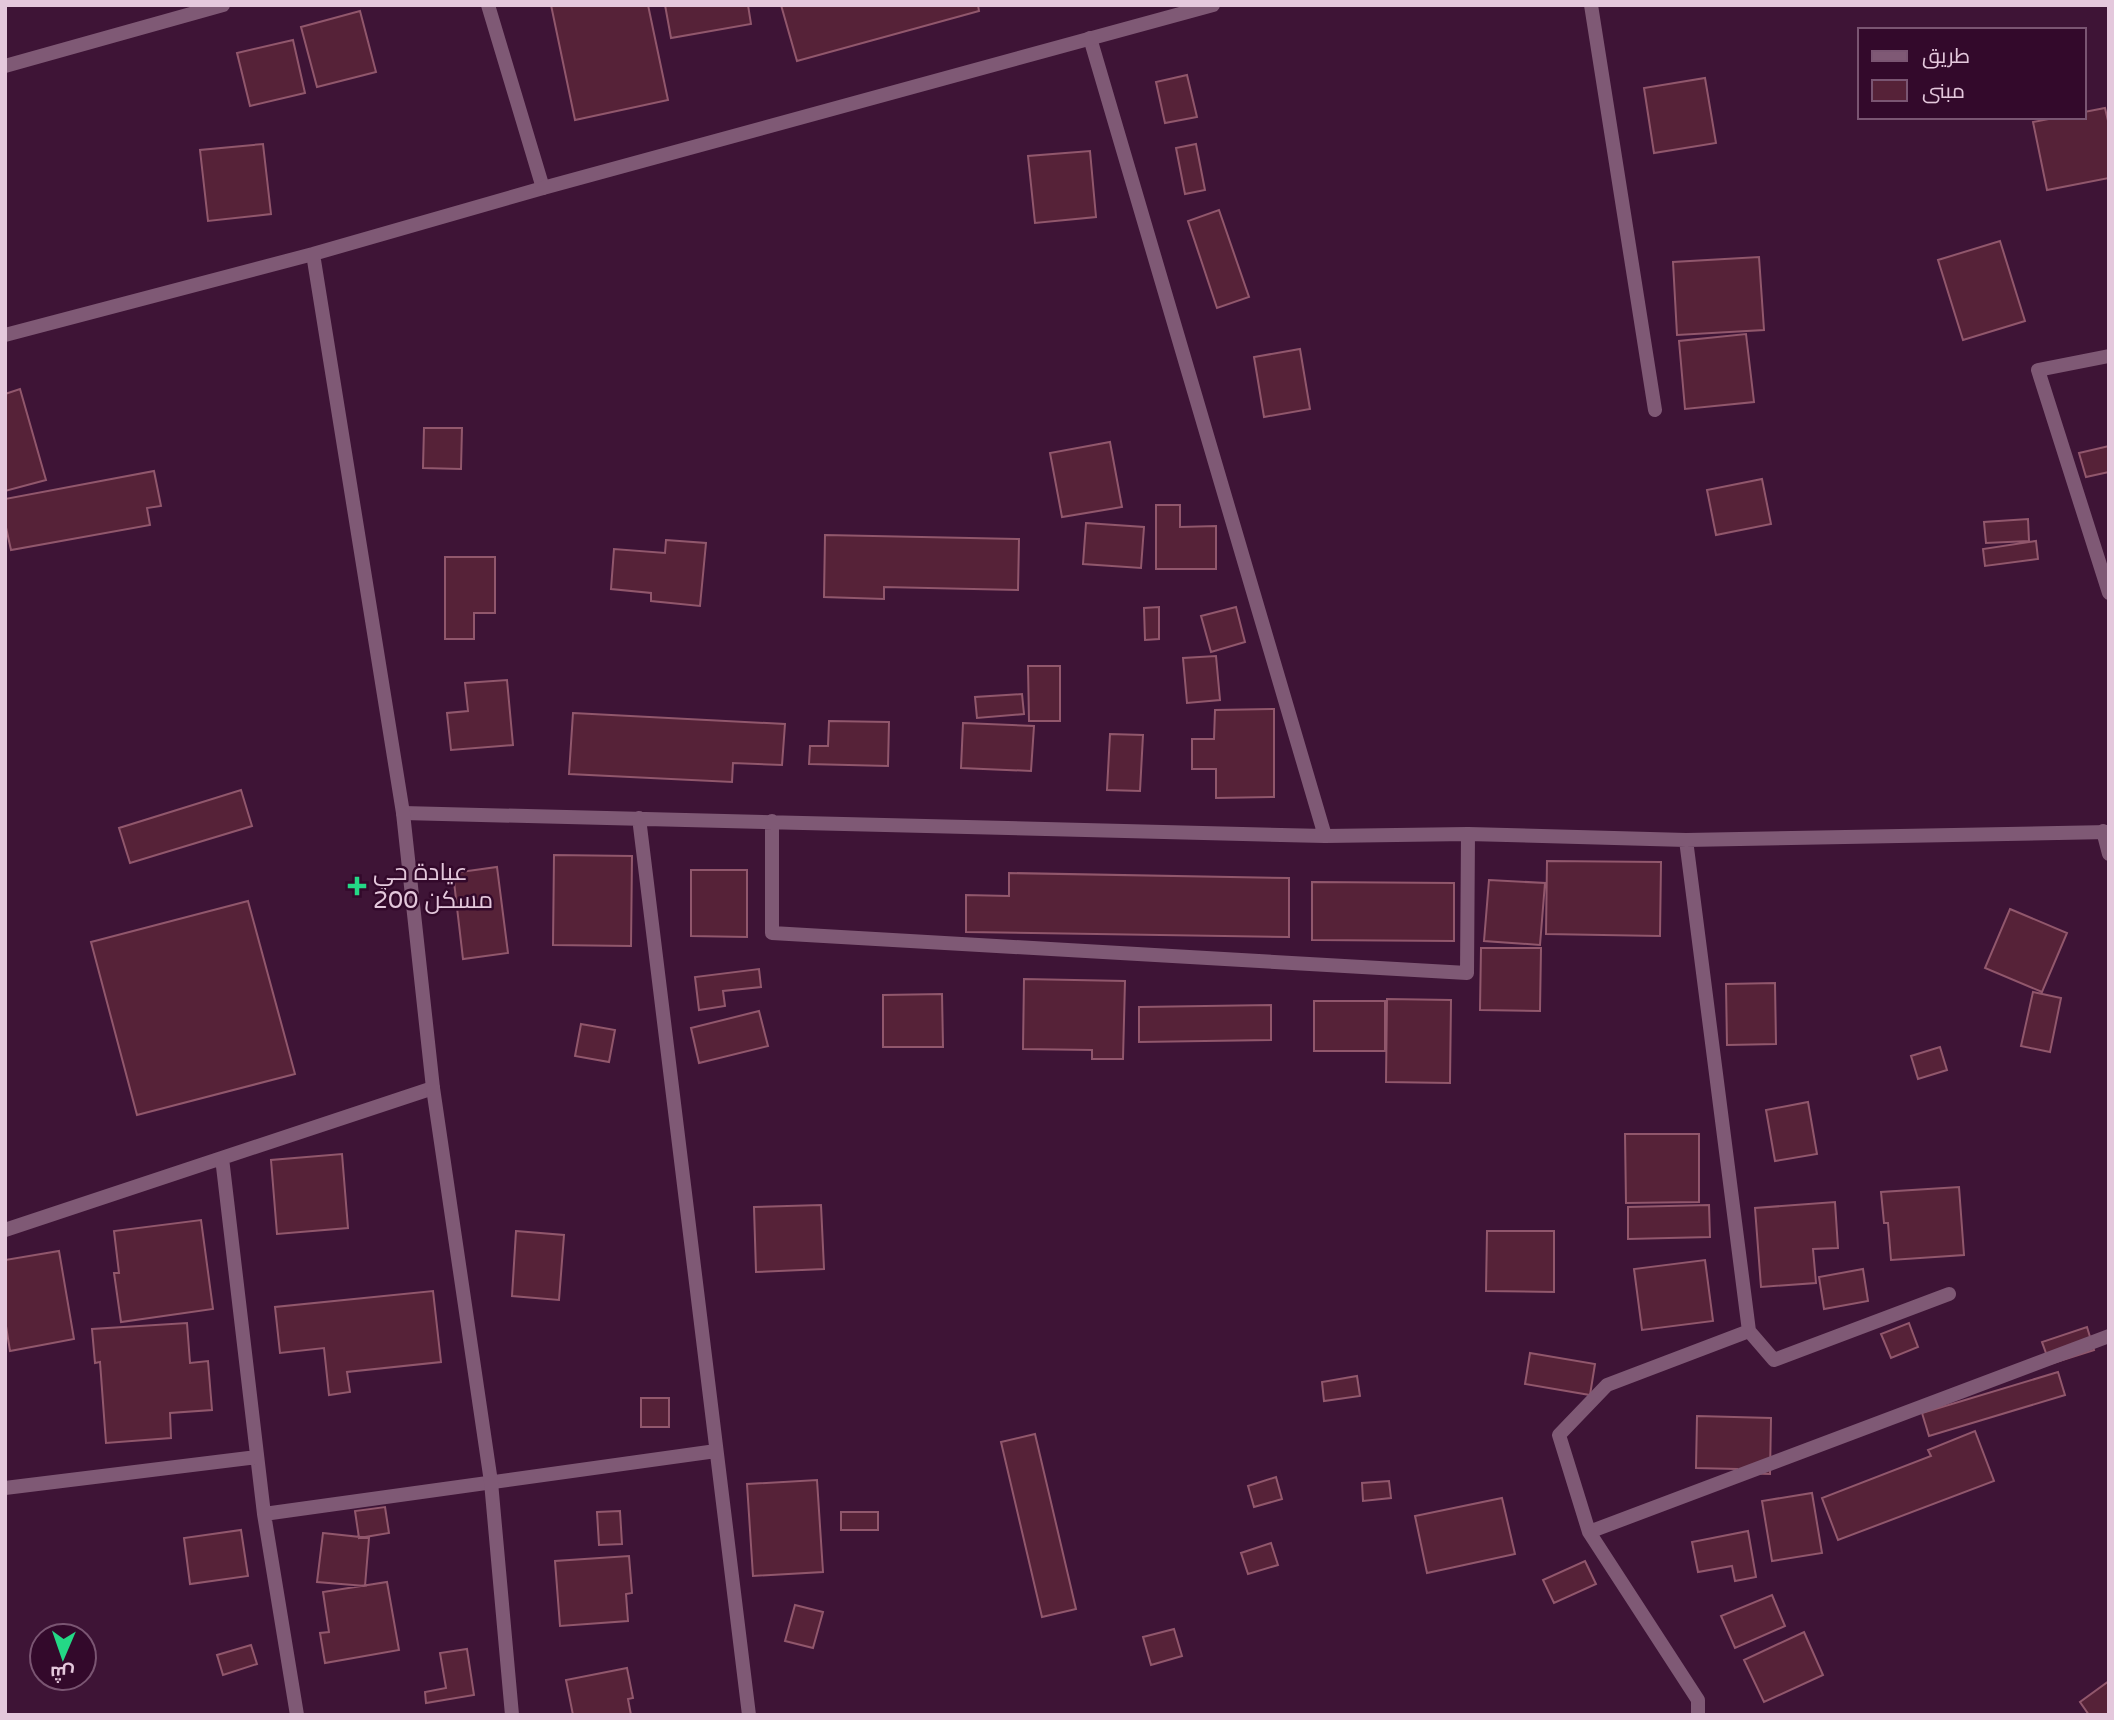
<svg xmlns="http://www.w3.org/2000/svg" width="2114" height="1720" viewBox="0 0 2114 1720" font-family="'Varela Round',Cairo,sans-serif">
  <style>
    .building { fill: #562238; stroke: #91576c; stroke-width: 2 }
    .lines { fill: none; stroke-linecap: round; stroke-linejoin: round }
    .minor { stroke: #7f5975; stroke-width: 14 }
    .tertiary { stroke: #7f5975; stroke-width: 14 }
    .poi-dot { fill: #24d886; stroke: #33092b; stroke-width: 2.5 }
    .labels { text-anchor: middle; dominant-baseline: central; stroke-width: 5; stroke-linejoin: round; paint-order: stroke }
    .poi-label { font-size: 24px; fill: #e4c8dc; stroke: #33092b; text-anchor: start }
  </style>
  <rect width="100%" height="100%" fill="#3e1436"/>
  <path class="building" d="M551,5H648L668,100L575,120Z
    M665,5H748L751,24L671,38Z
    M781,5H978L979,11L797,61Z
    M360,11L376,72L317,87L301,27Z
    M293,40L305,93L250,106L237,53Z
    M1187,75L1197,117L1165,123L1156,82Z
    M1705,78L1716,143L1654,153L1644,88Z
    M2105,108L2109,125V178L2047,190L2033,122L2059,117H2084V112Z
    M263,144L271,214L208,221L200,150Z
    M1196,144L1205,190L1185,194L1176,148Z
    M1090,151L1096,217L1035,223L1028,156Z
    M1219,210L1249,297L1217,308L1188,221Z
    M2000,241L2025,321L1963,340L1938,260Z
    M1759,257L1764,330L1677,335L1673,262Z
    M1746,334L1754,402L1685,409L1679,341Z
    M1300,349L1310,409L1264,417L1254,357Z
    M20,389L46,480L5,491V394Z
    M424,428H462L461,469L423,468Z
    M1110,442L1122,507L1062,517L1050,453Z
    M2109,446V472L2086,477L2079,453Z
    M154,471L161,506L147,508L150,525L11,550L5,523V499Z
    M1762,479L1771,524L1716,535L1707,490Z
    M1156,505H1180V527L1216,526V569H1156Z
    M2028,519L2029,541L1986,543L1984,522Z
    M1086,523L1144,527L1141,568L1083,564Z
    M825,535L1019,539L1018,590L884,587V599L824,597Z
    M666,540L706,543L700,606L651,601V593L611,589L614,549L665,553Z
    M2036,541L2038,559L1985,566L1983,549Z
    M445,557H495V613H474V639H445Z
    M1159,607V639L1145,640L1144,608Z
    M1236,607L1245,642L1211,652L1201,616Z
    M1216,656L1220,700L1187,703L1183,658Z
    M1028,666H1060V721H1029Z
    M507,680L513,745L451,750L447,713L468,711L465,683Z
    M1022,694L1024,714L977,718L975,697Z
    M1274,709V797L1216,798V769H1192V739H1214L1215,710Z
    M573,713L785,724L782,765L733,763L732,782L569,774Z
    M829,721L889,722L888,766L809,764L810,746H828Z
    M963,723L1034,726L1031,771L961,768Z
    M1110,734L1143,735L1140,791L1107,790Z
    M241,790L252,826L130,863L119,828Z
    M554,855L632,856L631,946L553,945Z
    M1547,861L1661,862L1660,936L1546,934Z
    M497,867L508,953L463,959L453,873Z
    M691,870H747V937L691,936Z
    M1009,873L1289,878V937L966,932V895L1009,896Z
    M1489,880L1545,883L1540,945L1484,941Z
    M1312,882L1454,883V941L1312,940Z
    M248,901L295,1074L137,1115L91,942Z
    M2010,909L2067,933L2042,992L1985,968Z
    M1481,948H1541L1540,1011L1480,1010Z
    M759,969L761,987L723,991L725,1006L699,1010L695,977Z
    M1024,979L1125,981L1123,1059H1092V1050L1023,1049Z
    M1775,983L1776,1044L1727,1045L1726,984Z
    M2033,992L2061,998L2050,1052L2021,1046Z
    M942,994L943,1047H883V995Z
    M1387,999L1451,1000L1450,1083L1386,1082Z
    M1314,1001H1385V1051H1314Z
    M1271,1005V1040L1139,1042V1007Z
    M759,1011L768,1046L699,1063L691,1028Z
    M581,1024L615,1030L609,1062L575,1056Z
    M1940,1047L1947,1070L1918,1079L1911,1056Z
    M1808,1102L1817,1154L1775,1161L1766,1110Z
    M1625,1134H1699V1202L1626,1203Z
    M342,1154L348,1228L277,1234L271,1160Z
    M1959,1187L1964,1255L1891,1260L1888,1223H1884L1881,1192Z
    M1835,1202L1838,1248L1813,1249L1816,1283L1761,1287L1755,1208Z
    M821,1205L824,1269L756,1272L754,1207Z
    M1709,1205L1710,1237L1628,1239V1207Z
    M201,1220L213,1309L121,1322L114,1273H119L114,1231Z
    M516,1231L564,1235L559,1300L512,1296Z
    M1487,1231H1554V1292L1486,1291Z
    M59,1251L74,1339L10,1351L5,1320V1260Z
    M1705,1260L1713,1321L1642,1330L1634,1269Z
    M1863,1269L1868,1301L1824,1309L1819,1277Z
    M433,1291L441,1362L347,1372L350,1392L329,1395L324,1348L280,1353L275,1307Z
    M187,1323L190,1363L208,1361L212,1410L170,1413L171,1438L106,1443L100,1362L95,1363L92,1329Z
    M1909,1323L1918,1347L1891,1358L1881,1334Z
    M2087,1327L2094,1350L2050,1364L2042,1342Z
    M1530,1353L1595,1364L1590,1395L1525,1384Z
    M2058,1372L2065,1395L1929,1436L1922,1413Z
    M1357,1376L1360,1396L1324,1401L1322,1382Z
    M641,1398H669V1427H641Z
    M1697,1416L1771,1418L1770,1474L1737,1473V1469L1696,1468Z
    M1975,1431L1994,1481L1838,1540L1822,1498L1931,1456L1928,1450Z
    M1035,1434L1076,1609L1042,1617L1001,1442Z
    M1276,1477L1282,1499L1254,1507L1248,1486Z
    M817,1480L823,1572L753,1576L747,1484Z
    M1389,1481L1391,1498L1363,1501L1362,1483Z
    M1812,1493L1822,1553L1772,1561L1762,1501Z
    M1502,1498L1515,1554L1427,1573L1415,1516Z
    M385,1507L389,1533L359,1538L355,1511Z
    M620,1511L622,1544L599,1545L597,1512Z
    M841,1512H878V1530H841Z
    M241,1530L248,1576L190,1584L184,1538Z
    M1748,1531L1756,1577L1735,1581L1732,1566L1698,1572L1692,1542Z
    M323,1533L369,1538L365,1586L317,1582Z
    M1271,1543L1278,1565L1248,1574L1241,1553Z
    M629,1556L632,1593L626,1594L628,1621L560,1626L555,1561Z
    M1585,1561L1596,1584L1554,1603L1543,1580Z
    M387,1582L399,1650L325,1663L320,1633L329,1632L323,1592Z
    M1772,1595L1785,1626L1735,1648L1721,1616Z
    M795,1605L823,1612L813,1648L785,1641Z
    M1174,1629L1182,1656L1151,1665L1143,1637Z
    M1804,1632L1823,1675L1764,1702L1744,1660Z
    M251,1645L257,1664L223,1675L217,1655Z
    M467,1649L474,1695L426,1703L425,1692L446,1688L440,1653Z
    M627,1668L633,1698L628,1699L631,1715H573L566,1680Z
    M2109,1681V1715H2089L2080,1702Z"/>
  <g class="lines">
    <path class="minor" d="M488,5L543,188
      M1591,5L1655,410
      M1090,38L1325,836
      M5,66L223,5
      M2109,356L2038,370L2109,593
      M403,813L1325,836L1468,834L1686,840L2109,832
      M639,818L749,1715
      M772,821V933L1467,973L1468,834
      M2103,831L2109,854
      M1686,840L1749,1331L1774,1360L1949,1294
      M222,1158L264,1514L297,1715
      M5,1230L433,1088
      M5,1488L257,1457
      M264,1514L716,1451
      M1589,1532L2109,1336
      M1698,1715V1700L1589,1532L1559,1435L1607,1385L1749,1331"/>
    <path class="tertiary" d="M313,254L403,813L433,1088L491,1482L512,1715
      M5,335L313,254L543,188L1213,5"/>
  </g>
  <path class="poi-dot" d="M353.5 875.5h7v7h7v7h-7v7h-7v-7h-7v-7h7z"/>
  <g class="labels">
    <g class="poi-label">
      <text x="373" y="872">عيادة حي<tspan x="373" dy="28">200 مسكن</tspan></text>
    </g>
  </g>
  <rect width="2114" height="1720" fill="none" stroke="#e4c8dc" stroke-width="14"/>
  <rect x="1858" y="28" width="228" height="91" fill="#33092b" stroke="#7a5572" stroke-width="2"/>
  <rect x="1872" y="51" width="35" height="10" fill="#7f5975" stroke="#7a5572" stroke-width="2"/>
  <text x="1922" y="63" font-size="21" fill="#e4c8dc">طريق</text>
  <rect x="1872" y="80" width="35" height="21" fill="#562238" stroke="#7a5572" stroke-width="2"/>
  <text x="1922" y="98" font-size="21" fill="#e4c8dc">مبنى</text>
  <g transform="translate(63 1657) rotate(182)"><circle r="33" fill="#33092b" stroke="#7a5572" stroke-width="2"/>
  <path d="M0-5L12 26L0 18L-12 26Z" fill="#24d886"/>
  <text y="-10" font-size="19" font-weight="bold" text-anchor="middle" fill="#e4c8dc">ش</text>
  </g>
</svg>
